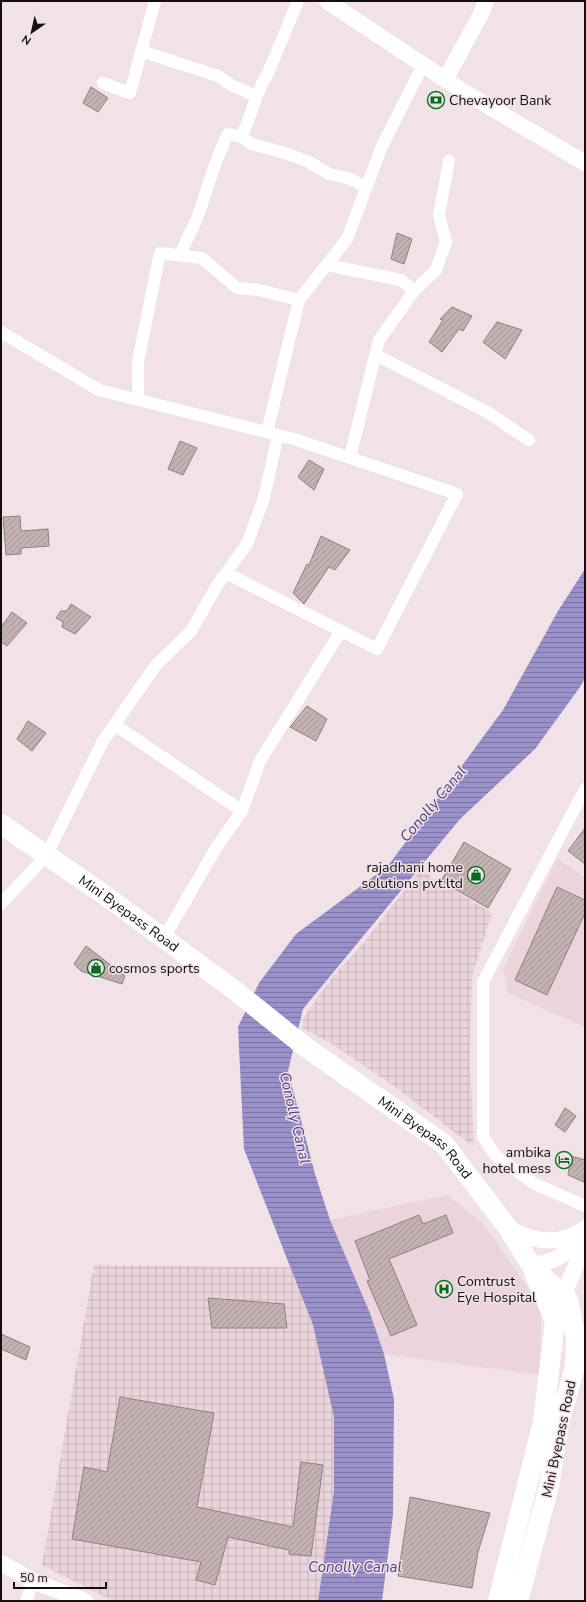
<svg xmlns="http://www.w3.org/2000/svg" width="586" height="1602" viewBox="0 0 586 1602" font-family="'Nunito Sans',sans-serif">
  <style>
    .built { fill: #ebd4dc }
    .industrial { fill: url(#industrial-grid) }
    .water { fill: url(#water-rules) }
    .building { fill: url(#building-hatch); stroke: #8f807e }
    .lines { fill: none; stroke-linecap: round; stroke-linejoin: round }
    .minor { stroke: #fff; stroke-width: 12 }
    .tertiary { stroke: #fff; stroke-width: 16 }
    .primary { stroke: #fff; stroke-width: 20 }
    .labels { text-anchor: middle; dominant-baseline: central; stroke-width: 3; stroke-linejoin: round; paint-order: stroke }
    .poi-label { font-size: 14px; fill: #140e10; stroke: #f1e2e7; text-anchor: start }
    .street-label { font-size: 14px; fill: #140e10; stroke: #f1e2e7 }
    .water-label { font-size: 15px; font-style: italic; fill: #524089; stroke: #f1e2e7 }
  </style>
  <defs>
    <pattern id="industrial-grid" width="8" height="8" patternUnits="userSpaceOnUse"><rect width="8" height="8" fill="#ebd4dc"/><path d="M0 4h8M4 0v8" fill="none" stroke="#c9b5bc"/></pattern>
    <pattern id="water-rules" width="6" height="5" patternUnits="userSpaceOnUse"><rect width="6" height="5" fill="#9a90ca"/><path d="M0 2.5h6" fill="none" stroke="#7c74a3"/></pattern>
    <pattern id="building-hatch" width="6" height="6" patternUnits="userSpaceOnUse"><rect width="6" height="6" fill="#c3b2b1"/><path d="M-1 1l2-2M0 6l6-6M5 7l2-2" fill="none" stroke="#a79897"/></pattern>
  </defs>
  <rect width="100%" height="100%" fill="#f1e2e7"/>
  <path class="built" d="M557,859L585,877V1027L508,993L503,969Z
    M447,1195L483,1223L541,1307L540,1375L384,1354L370,1313L330,1220Z"/>
  <path class="industrial" d="M420,870L492,913L472,976L470,1061L474,1147L391,1084L332,1044L302,1028L303,1018L334,975L362,945Z
    M94,1265L290,1267L313,1325L334,1417V1491L318,1601H113L42,1565Z"/>
  <path class="water" d="M585,569V678L580,687L535,749L460,819L303,1009L288,1071L315,1174L330,1220L370,1313L384,1354L394,1399L393,1515L382,1601H318L334,1491V1417L313,1325L244,1149L238,1027L259,983L296,934L388,866L503,710L558,611Z"/>
  <path class="building" d="M91,87L108,98L98,112L83,103Z
    M397,233L412,239L404,264L391,259Z
    M452,307L472,316L463,331L459,329L442,352L429,342L443,320L440,319Z
    M497,322L522,330L505,359L483,342Z
    M180,441L197,448L183,475L168,469Z
    M309,460L324,469L314,490L298,477Z
    M20,516L21,531L48,529L49,546L21,548V554L6,555L3,517Z
    M321,536L350,550L335,570L329,567L304,604L293,593L307,564L309,565Z
    M71,604L91,617L75,634L62,627L63,622L56,618L61,611H67Z
    M12,612L27,623L7,646L1,642V627Z
    M307,706L327,719L316,741L290,727Z
    M28,721L46,733L32,751L17,739Z
    M585,828V864L568,851Z
    M464,842L511,869L488,908L441,881Z
    M557,887L585,900V913L547,995L515,980Z
    M86,946L125,976L122,984L81,971L74,964Z
    M565,1108L576,1116L565,1132L555,1125Z
    M571,1156L585,1160L584,1182L568,1175Z
    M419,1215L423,1224L446,1215L453,1233L389,1259L417,1325L391,1336L367,1281L370,1280L355,1241Z
    M208,1298L284,1304L287,1328H212Z
    M1,1334L30,1347L26,1360L1,1349Z
    M120,1397L214,1413L197,1507L293,1527L301,1462L323,1465L311,1556L289,1554V1550L228,1537L215,1585L196,1580L201,1562L72,1539L84,1467L107,1472Z
    M410,1497L490,1513L478,1552L472,1588L398,1576Z"/>
  <g class="lines">
    <path class="minor" d="M141,51L218,76L231,85L256,96
      M103,83L130,93L155,1
      M241,137L252,144L288,154L309,162L329,174L348,178L366,187
      M180,255C186,239 196,224 201,207C209,182 216,158 228,134L241,137C252,116 255,93 268,73L298,1
      M327,265L401,280L414,291
      M299,300L347,239L382,146L423,65
      M1,332L99,390L294,439L457,494L377,649L226,573
      M376,355L487,412L529,440
      M138,399V361L160,253L202,258L237,288L259,290L299,300L267,432
      M350,457L379,340L414,291L436,270L446,242L439,215L449,161
      M115,725L242,811
      M585,789L483,982V1137L496,1156L533,1183L585,1206
      M1,904L46,856L103,741L156,665L191,631L218,584L247,544L264,498L278,435
      M164,938L216,848L242,811L260,761L341,631
      M26,1601L33,1581"/>
    <path class="tertiary" d="M327,1L461,90L585,163
      M446,78L480,16L486,1
      M508,1228C533,1242 560,1247 585,1228
      M531,1265C556,1263 569,1252 585,1234
      M568,1300L566,1289L585,1244
      M1,1563L33,1581L85,1601"/>
    <g class="primary">
      <path id="s1" d="M1,824L103,894L233,989L304,1046L444,1144L508,1228L531,1265L568,1300L576,1337L575,1367L559,1423L549,1486L518,1601"/>
      <path d="M498,1601L543,1422L555,1321L534,1273"/>
    </g>
  </g>
  <defs>
    <g id="bank-ring" transform="scale(0.9)"><circle r="9.5" fill="#f1e2e7" stroke="#016d1d" stroke-width="1.5"/><path d="M-6-4H6V4H-6ZM0-2.3a2.3 2.3 0 1 0 0 4.6a2.3 2.3 0 1 0 0-4.6Z" fill="#016d1d"/></g>
    <g id="shop-ring" transform="scale(0.9)"><circle r="9.5" fill="#f1e2e7" stroke="#016d1d" stroke-width="1.5"/><path d="M-5-2.5h2.3a2.7 3.5 0 0 1 5.4 0H5L5.5 6h-11ZM-1.5-2.5h3a1.5 2.3 0 0 0-3 0Z" fill="#016d1d"/></g>
    <g id="hotel-ring" transform="scale(0.9)"><circle r="9.5" fill="#f1e2e7" stroke="#016d1d" stroke-width="1.5"/><path d="M-6-4.5h1.5V1H6V5H4.5V3h-9V5H-6ZM-4 0a1.8 1.8 0 1 1 3.6 0ZM.5 0V-2.5h3Q6-2.5 6 0Z" fill="#016d1d"/></g>
    <g id="hospital-ring" transform="scale(0.9)"><circle r="9.5" fill="#f1e2e7" stroke="#016d1d" stroke-width="1.5"/><path d="M-5-5h3v3.5h4V-5h3V5h-3V1.5h-4V5h-3Z" fill="#016d1d"/></g>
  </defs>
  <g fill-rule="evenodd">
    <use href="#bank-ring" x="436" y="100"/>
    <use href="#shop-ring" x="476" y="875"/>
    <use href="#shop-ring" x="96" y="968"/>
    <use href="#hotel-ring" x="564" y="1160"/>
    <use href="#hospital-ring" x="444" y="1289"/>
  </g>
  <g class="labels">
    <g class="poi-label">
      <text x="449" y="100">Chevayoor Bank</text>
      <text x="463" y="867" text-anchor="end">rajadhani home<tspan x="463" dy="16">solutions pvt.ltd</tspan></text>
      <text x="109" y="968">cosmos sports</text>
      <text x="551" y="1152" text-anchor="end">ambika<tspan x="551" dy="16">hotel mess</tspan></text>
      <text x="457" y="1281">Comtrust<tspan x="457" dy="16">Eye Hospital</tspan></text>
    </g>
    <g class="street-label">
      <text stroke="none"><textPath href="#s1" startOffset="156">Mini Byepass Road</textPath></text>
      <text stroke="none"><textPath href="#s1" startOffset="528">Mini Byepass Road</textPath></text>
      <text transform="translate(559 1439) rotate(-78)">Mini Byepass Road</text>
    </g>
    <g class="water-label">
      <text transform="translate(433 804) rotate(-50)">Conolly Canal</text>
      <text transform="translate(295 1118) rotate(77)">Conolly Canal</text>
      <text x="355" y="1567">Conolly Canal</text>
    </g>
  </g>
  <rect width="586" height="1602" fill="none" stroke="#140e10" stroke-width="4"/>
  <g transform="translate(32 32) rotate(214)" stroke="#f1e2e7" stroke-width="3" paint-order="stroke">
  <path d="M0-3L7 15L0 10L-7 15Z" fill="#140e10"/>
  <text y="-6" font-size="11" font-weight="bold" text-anchor="middle" fill="#140e10">N</text>
  </g>
  <path d="M14 1582v6h92v-6" fill="none" stroke="#140e10" stroke-width="2"/>
  <text x="20" y="1582" font-size="12" fill="#140e10" stroke="#f1e2e7" stroke-width="3" paint-order="stroke">50 m</text>
</svg>
